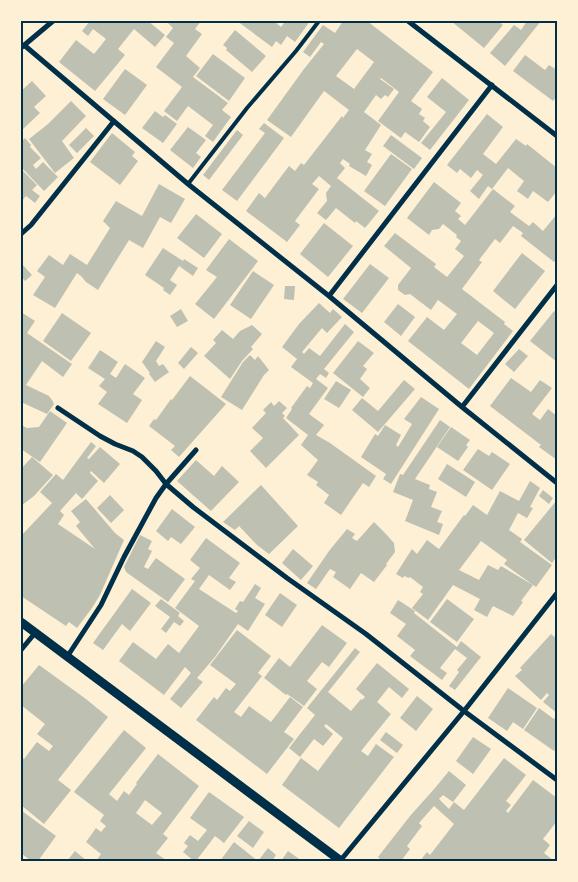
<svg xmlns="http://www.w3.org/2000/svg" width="578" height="882" viewBox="0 0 578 882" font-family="Poppins,sans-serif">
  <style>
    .building { fill: #bec0b2; fill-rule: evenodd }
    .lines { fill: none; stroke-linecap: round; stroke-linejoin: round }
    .service { stroke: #003049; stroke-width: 4 }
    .minor { stroke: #003049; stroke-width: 5 }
    .tertiary { stroke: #003049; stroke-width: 9 }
    .neatline { fill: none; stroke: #003049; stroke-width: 2 }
  </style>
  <rect width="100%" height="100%" fill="#fdf0d5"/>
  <path class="building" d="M90,21H148L165,35L155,47L134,29L118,49L125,55L95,91L59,62L76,40L94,54L106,39L93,29L88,36L82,31Z
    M166,21H201L195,29L202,34L186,56L200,68L193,77L228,103L222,110L231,117L213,142L205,136L213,125L188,106L177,121L164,111L182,87L156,67L174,43L166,37L173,28Z
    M237,21H274L281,27L284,23L283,21H310L295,42L287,36L281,45L276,41L272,47Z
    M343,21H367L433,72L411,101L422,109L419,114L425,118L423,121L430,127L419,142L405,132L401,138L378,121L399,92L381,78L380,79L394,89L388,97L385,95L381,99L376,95L364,112L381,125L365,150L372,154L367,162L372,165L366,176L349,166L350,164L343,159L340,163L345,168L337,178L379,211L365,228L356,221L355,223L336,208L326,220L317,213L327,201L326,193L331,186L319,176L312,184L319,189L295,221L300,225L287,242L246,211L259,193L265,198L289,166L295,171L301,163L304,165L342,116L343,118L349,110L324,91L291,137L267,120L304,69L324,44L321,42L310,57L303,52L323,25L335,33ZM357,49L374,62L354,89L336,76Z
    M451,21H498L503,25L484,48Z
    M527,21H541L505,66L490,53L514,25L521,30Z
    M235,30L266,56L252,72L226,50L227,48L223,45Z
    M213,54L245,78L229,101L196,76Z
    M525,55L545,70L549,65L557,70V96L553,101L513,71Z
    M125,69L147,85L125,115L103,99Z
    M442,78L469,100L430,150L421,143L446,112L427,97Z
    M32,81L46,96L34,107L40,113L21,131V91Z
    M71,101L86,116L62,141L74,158L55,173L29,139L48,124Z
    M155,111L163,117L165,115L177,124L163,143L142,128Z
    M487,114L503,127L483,154L496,164L516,139L526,146L527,144L557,168V191L548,202L533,191L528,199L517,191L524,181L508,168L492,189L488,186L479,199L470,191L483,175L477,170L471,178L460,169L457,173L447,165Z
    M264,123L284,138L237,201L222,190L265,133L259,129Z
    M188,127L206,140L196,153L201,157L193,168L170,150Z
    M86,128L94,136L77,153L69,145Z
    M237,130L243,135L209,180L203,175Z
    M112,133L135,152L132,156L138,161L120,185L90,162Z
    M391,135L422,158L414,169L383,146Z
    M25,138L31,145L30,147L41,158L33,165L36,169L43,162L58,177L44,191L21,167V142Z
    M391,154L412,169L385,206L364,191Z
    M21,169L37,185L32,190L40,196L35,203L26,196L21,202Z
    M434,182L461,203L455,211L461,216L458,219L465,225L493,189L515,206L510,212L529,226L533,222L543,231L557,214V258L554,262L521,236L523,233L513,226L500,243L495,239L479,260L482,262L462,289L505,322L504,324L513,331L469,389L408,341L427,317L444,330L457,314L438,300L431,310L410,294L405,295L398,290V285L411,268L384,246L395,233L436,264L434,267L447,277L464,256L455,249L461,241L456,237L457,235L443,224L439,229L432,230L429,235L407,218ZM478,321L494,333L477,355L461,343Z
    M159,184L185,199L171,223L160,217L143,248L129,240L98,290L86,282L81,276L77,273L55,308L33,295L45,277L37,271L49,255L63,265L70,254L87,265L110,228L103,221L116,201L142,216Z
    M196,214L222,234L204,258L177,238Z
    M324,223L353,246L328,277L300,254Z
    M229,239L258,261L214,319L195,304L217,277L206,270Z
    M163,248L183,261L184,259L198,268L193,276L179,266L170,280L177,285L170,295L163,290L164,288L145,275Z
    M522,253L545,271L515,309L493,291Z
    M21,263L32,275L25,281L21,276Z
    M370,264L389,278L362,313L343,299Z
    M253,271L274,285L251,319L230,305Z
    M285,286H295L294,300L284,299Z
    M319,303L330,313L333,309L342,317L327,333L322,328L302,352L304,354L309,348L320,356L345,324L354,332L324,369L329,373L326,378L320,374L316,379L328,388L309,414L324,425L316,435L330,443L376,476L369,487L363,483L341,515L324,503L329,495L316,485L318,482L307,475L318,460L301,445L308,435L286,418L292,409L291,408L307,386L310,388L313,383L291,367L297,359L282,347L299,324Z
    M398,304L415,317L401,336L384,322Z
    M181,309L188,321L177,327L170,316Z
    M554,311L557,313V362L530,341Z
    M21,312L35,321L27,333L72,364L63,377L42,361L26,385L49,396L52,400L54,404L47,414L21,402V373L22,372L21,371V347L23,345L21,344Z
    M62,313L91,333L71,361L43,341Z
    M252,325L262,334L251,347L253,349L242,361L230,379L204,356L216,343L213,340L222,330L233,339L240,331Z
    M156,341L165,347L156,361L159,366L163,364L169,372L155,382L149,374L150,373L142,362Z
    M358,341L374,353L363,366L367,369L360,379L370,388L363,397L333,373Z
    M191,347L198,353L184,369L178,363Z
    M519,349L528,356L514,372L505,364Z
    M100,350L118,362L110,374L116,378L125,364L145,378L133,394L142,400L127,423L98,404L107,392L99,386L105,379L88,368Z
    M250,355L255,360L258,356L269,370L264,375L242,410L221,397L243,362Z
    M190,376L226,404L179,457L171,450L175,446L149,426L154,419L156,420L171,399L172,400Z
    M511,378L531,392L540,380L552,388L532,414L540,420L548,409L557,416V460L539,447L541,445L490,406Z
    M404,380L415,389L378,432L352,410L362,398L378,411Z
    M336,381L351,390L339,408L324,399Z
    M421,397L439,409L391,484L383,479L386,474L361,457L375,434L378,436L385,425L401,435L396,445L398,447L412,424L404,419Z
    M279,401L287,408L282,413L285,416L283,418L299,435L266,468L250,451L263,438L252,428L266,413L263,410L271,402L274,406Z
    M50,411L67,423L40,462L21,449V425L27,428L39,427Z
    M440,420L450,427L415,479L430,485L429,489L437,492L431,507L442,511L437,522L443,524L439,535L405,521L413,500L393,492L400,474L403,475Z
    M451,427L470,440L466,445L468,447L458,461L437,447Z
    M91,442L96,446L87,458L89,459L100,447L120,464L104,483L91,471L90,473L98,481L82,499L76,493L60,511L64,515L58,524L95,549L76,526L80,522L71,511L86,499L115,533L124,540L100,595L92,608L77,628L69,622L66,626L21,596V536L52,503L40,492L56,474L63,480Z
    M478,449L489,456L492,452L510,464L492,490L463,470Z
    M32,457L53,475L34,496L21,506V469Z
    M196,460L214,476L222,466L239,482L211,511L177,481Z
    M447,464L475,482L466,497L438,479Z
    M530,481L540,488L530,507L533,508L527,518L518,513L509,530L522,539L520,542L552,565L536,587L504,564L507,560L481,541L459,570L479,580L488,565L498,570L501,566L533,585L521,601L523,602L513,616L493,606L487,617L474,610L480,599L453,585L428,620L412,608L423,594L420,592L423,587L410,577L409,578L404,576L403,578L396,574L412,549L417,554L427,540L439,549L464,515L465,516L473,505L487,515L500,491L519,501Z
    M261,485L298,526L269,554L257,545L239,526L235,530L223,522Z
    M543,490L553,498L549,504L539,496Z
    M110,495L124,510L111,523L97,508Z
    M557,500V556L552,563L524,540Z
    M172,509L195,527L181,544L171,537L168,541L156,531Z
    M374,522L385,533L394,543L395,552L386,564L387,565L374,582L361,573L350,589L333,577L336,572L330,569L316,589L307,583L329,551L347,529L355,534L352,538L357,541Z
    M140,535L152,541L148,549L152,551L144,567L148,569L156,558L185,579L168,602L126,572L124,567Z
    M206,538L240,563L229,578L236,582L230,590L209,575L199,589L236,613L238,611L235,609L240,601L243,602L255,584L261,588L255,598L265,604L248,631L238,624L215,657L197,678L203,682L181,708L170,699L191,673L185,667L164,695L119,661L133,642L156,659L168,644L179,653L199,626L175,608L195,581L191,579L200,568L190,560Z
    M293,549L313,566L301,580L282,563Z
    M132,589L151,603L130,631L122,624L103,650L93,643Z
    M280,593L297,605L282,627L265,615Z
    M161,599L180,613L178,616L184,621L180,626L174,622L166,633L161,629L170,617L155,606Z
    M447,599L474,619L457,642L430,622Z
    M398,600L415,611L414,613L457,647L461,641L481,657L455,690L449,686L459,672L457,670L467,658L455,649L440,668L447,673L442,680L410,656L415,650L397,636L406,624L390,613Z
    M322,625L347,643L329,667L322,662L307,681L317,689L304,706L287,694L286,695L264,678L279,658L290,667Z
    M237,630L271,656L258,673L262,676L234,712L241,717L249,706L271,722L290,697L303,707L284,732L294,739L267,774L196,720L214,697L217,700L226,688L230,691L236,684L210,665Z
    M551,634L557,639V713L543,702L549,695L547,693L541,700L515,676L522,670L520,668Z
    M355,648L360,652L328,692L351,711L361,699L362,700L365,697L356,689L377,663L409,689L402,698L389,687L377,702L391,714L361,751L368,756L376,744L394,757L339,828L282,785L301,758L318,771L343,738L326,724L324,726L333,734L323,746L314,739L300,757L289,748L315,715L307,708Z
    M39,665L86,699L108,717L58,780L71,790L44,824L21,805V756L24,759L37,742L49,751L53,746L37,734L45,724L21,705V687Z
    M508,688L537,708L523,729L513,722L507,731L488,718Z
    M417,696L433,709L416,731L400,718Z
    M539,708L554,719L557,715V747L554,751L524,730Z
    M124,730L146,748L109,794L117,801L124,791L129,795L137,784L136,783L158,754L199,786L163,834L168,838L156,853L167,861H96L101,854L86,842L96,828L101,832L106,826L100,821L104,815L74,792ZM145,800L162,813L152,825L136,813Z
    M386,732L403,745L397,753L380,740Z
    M473,737L491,749L473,774L456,761Z
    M504,758L526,775L506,801L511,805L506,811L508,813L533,780L557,798V821L543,839L550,845L544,853L554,861H420L427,852L430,855L454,824L434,806L419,823L422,826L407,846L410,849L401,861H382L378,857L410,816L435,788L449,771L466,785L453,802L443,795L439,799L449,809L454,802L464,810Z
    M209,792L244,817L224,843L215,836L196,861H194L183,852L188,846L184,843L190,835L198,841L207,830L190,818Z
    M22,811L56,836L38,861H31L21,853V812Z
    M249,821L264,832L253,848L237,836Z
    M234,842L258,861H220Z
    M268,848L276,855L272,861H258Z
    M75,851L87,861H67Z
    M288,851L302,861H281Z"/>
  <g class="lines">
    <path class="service" d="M188,184L247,108L296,51L319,21"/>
    <path class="minor" d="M408,21L557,136
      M24,45L188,184L329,296L462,407L557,483
      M22,47L53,21
      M21,234L31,225L114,121
      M329,296L492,85
      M462,407L557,285
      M58,408L100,436L115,444L133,451L142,457L156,471L166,484L193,507L287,578L366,634L464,711L557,780
      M21,650L35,633
      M67,657L101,605L124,557L156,498L166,484L196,450
      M340,861L464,711L557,593"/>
    <path class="tertiary" d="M21,622L341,861"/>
  </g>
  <rect width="578" height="882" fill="none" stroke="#fdf0d5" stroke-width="45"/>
  <rect x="22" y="22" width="534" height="838" class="neatline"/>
</svg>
